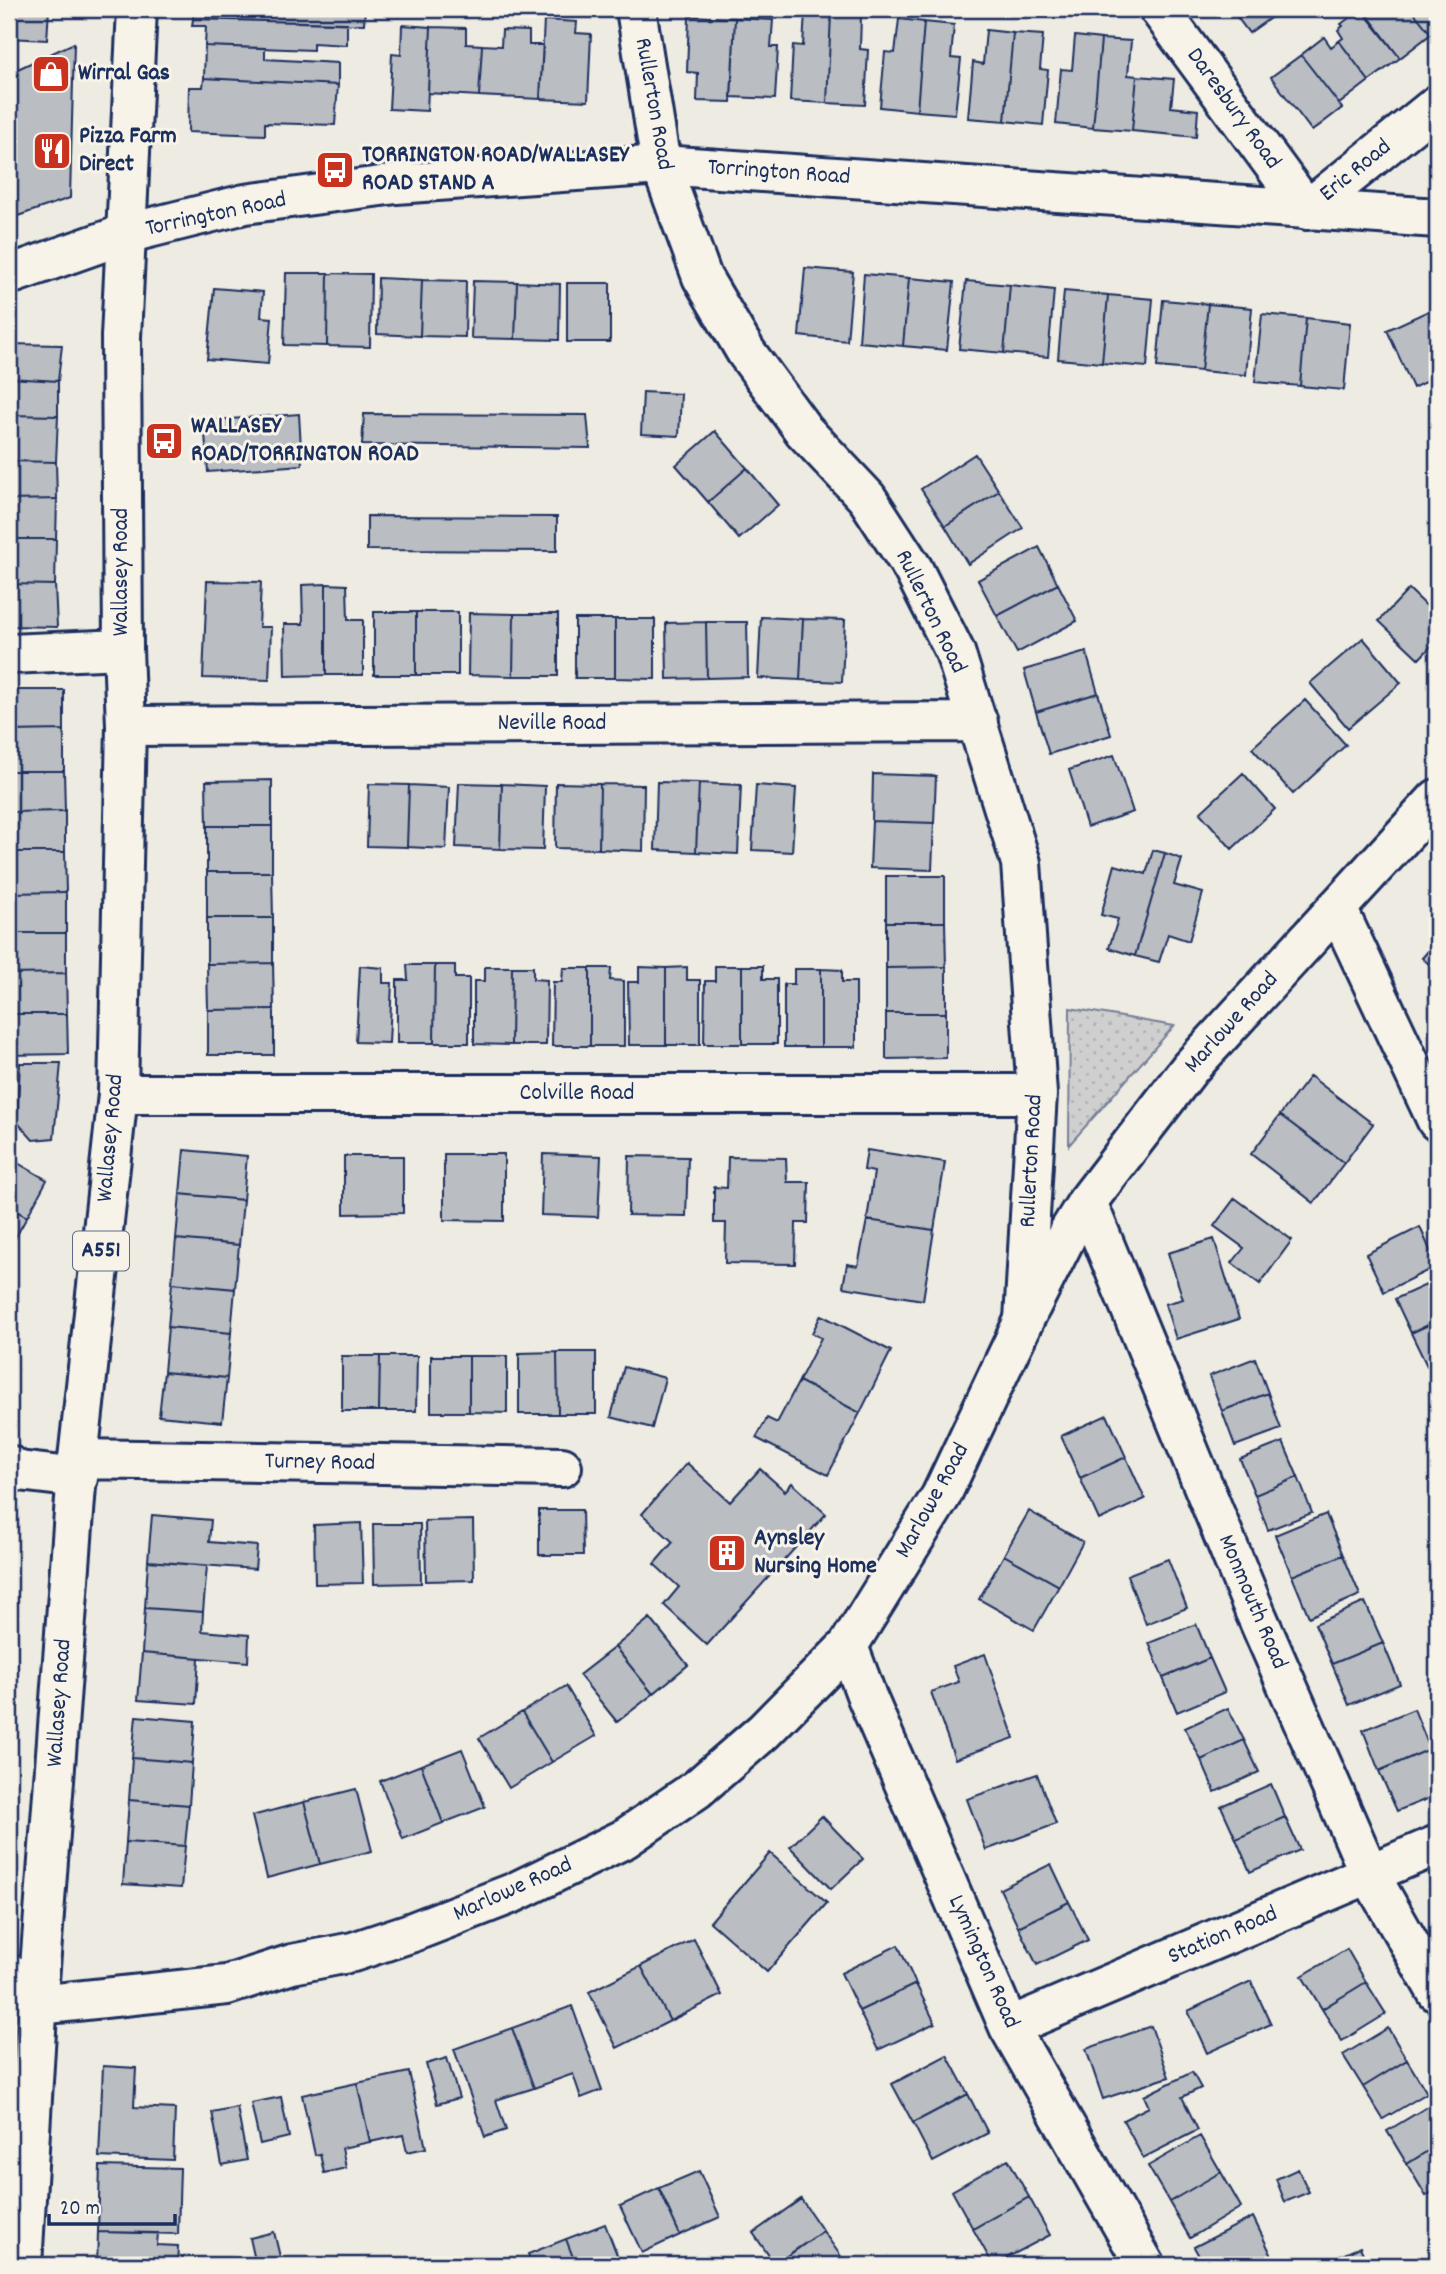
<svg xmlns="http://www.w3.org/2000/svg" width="1446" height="2274" viewBox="0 0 1446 2274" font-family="Dekko,sans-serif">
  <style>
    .grass { fill: url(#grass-dots); stroke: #757f96; stroke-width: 2 }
    .building { fill: #babdc2; stroke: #1b2f5e; stroke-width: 2 }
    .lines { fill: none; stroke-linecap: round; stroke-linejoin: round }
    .street-casing { stroke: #1b2f5e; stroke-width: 44 }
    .secondary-casing { stroke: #1b2f5e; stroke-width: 44 }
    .primary-casing { stroke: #1b2f5e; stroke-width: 44 }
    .street { stroke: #f7f3e8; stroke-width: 38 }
    .secondary { stroke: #f7f3e8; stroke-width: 38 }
    .primary { stroke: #f7f3e8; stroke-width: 38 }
    .labels { text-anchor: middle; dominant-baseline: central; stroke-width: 6; stroke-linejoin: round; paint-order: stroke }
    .shield { fill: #f7f3e8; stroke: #5d6a87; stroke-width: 2 }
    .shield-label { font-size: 23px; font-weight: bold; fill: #1b2f5e }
    .poi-label { font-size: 24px; font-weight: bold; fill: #1b2f5e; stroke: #f7f3e8; text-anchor: start }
    .street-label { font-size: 24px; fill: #1b2f5e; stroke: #f7f3e8 }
  </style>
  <defs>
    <pattern id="grass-dots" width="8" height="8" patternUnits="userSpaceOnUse" patternTransform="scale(1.75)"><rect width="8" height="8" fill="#cfcfcf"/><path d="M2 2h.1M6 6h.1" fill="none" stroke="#b1b2b4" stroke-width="1.8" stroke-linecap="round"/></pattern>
  </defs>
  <rect width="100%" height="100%" fill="#eeebe2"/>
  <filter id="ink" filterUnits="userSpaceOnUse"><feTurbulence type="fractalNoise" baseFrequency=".0143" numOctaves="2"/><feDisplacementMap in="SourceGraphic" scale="14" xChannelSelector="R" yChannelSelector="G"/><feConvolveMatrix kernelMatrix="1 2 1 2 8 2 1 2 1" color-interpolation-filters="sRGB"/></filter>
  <g filter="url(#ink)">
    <path class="grass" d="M1070,1008L1174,1026L1069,1145Z"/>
    <path class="building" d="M9,9H49L47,40L9,38Z
      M193,9H365L364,24L193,19Z
      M1231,9H1283L1249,33Z
      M1361,9L1400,58L1369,81L1339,41L1343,38L1338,30L1343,26L1341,24Z
      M1363,9H1411L1431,34L1400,58Z
      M1411,9H1437V30L1431,34Z
      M805,12L831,14L827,103L790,101L793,45L803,46Z
      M831,14L861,15L860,49L868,50L865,105L827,103Z
      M689,16L735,18L731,102L697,101L698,73L687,72Z
      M735,18L773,20L771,47H778L775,99L731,97Z
      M193,19L347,23V45L313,43V50L205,46L206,26H192Z
      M899,19L924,22L917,111L880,107L885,52L895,53Z
      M544,20L577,22L576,33L591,34L588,101L540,99Z
      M924,22L954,25L951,58L961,59L955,114L917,111Z
      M402,25L431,27L427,111L389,109L392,54L401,55Z
      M431,27L466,28V44L482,45L479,96L428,93Z
      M502,30L529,31V45H543L540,99L479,96L482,45L501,46Z
      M986,30L1013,33L1005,121L968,118L973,62L983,64Z
      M1013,33L1043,35L1040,69L1048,70L1043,125L1005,121Z
      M1075,36L1101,39L1093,128L1056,124L1061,69L1072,70Z
      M1324,37L1331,47L1339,41L1369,81L1339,104L1301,55Z
      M1101,39L1131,41L1128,75L1137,76L1132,131L1093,128Z
      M74,43L70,198L9,219V186H11L9,73Z
      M205,46L265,48V59L338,63V85L204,78Z
      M1301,55L1342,108L1312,131L1271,77Z
      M1137,76L1174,79L1171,107L1198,110L1196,137L1132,131Z
      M204,78L338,85L335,125L265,123V135L188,132L189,87H203Z
      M805,268L853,272L847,341L799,336Z
      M286,273H328L327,346L284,345Z
      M328,273L371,274L370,347L327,346Z
      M864,274L909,278L903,346L859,342Z
      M378,278L422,280L420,336L377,334Z
      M909,278L954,282L947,350L903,346Z
      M422,280L466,281L465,337L420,336Z
      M473,281L517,282L515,339L471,338Z
      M966,281L1010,285L1004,353L959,349Z
      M517,282L560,284L559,340L515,339Z
      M567,283H610V342H567Z
      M1010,285L1054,290L1048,357L1004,353Z
      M214,288L263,292L261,317L272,318L268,364L207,359Z
      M1064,291L1108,295L1102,363L1058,359Z
      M1108,295L1153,299L1147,367L1102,363Z
      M1163,300L1208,304L1201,371L1157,367Z
      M1208,304L1252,308L1246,375L1201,371Z
      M1437,307V376L1413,388L1387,330Z
      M1262,314L1306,318L1300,386L1255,382Z
      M1306,318L1350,323L1344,390L1300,386Z
      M9,344L62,345L58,381L9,378Z
      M9,378L58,381V416L9,415Z
      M643,392L681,394L679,436L641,434Z
      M299,414L302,465L208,472L204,421Z
      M364,414L587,415L590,448L362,445Z
      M9,415L58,416L56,462L9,461Z
      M715,431L747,468L708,502L676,465Z
      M975,454L999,491L945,526L921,489Z
      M9,461L56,462L57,499L9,500Z
      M747,468L778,505L739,539L708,502Z
      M999,491L1023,528L968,564L945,526Z
      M57,499L56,539H9V500Z
      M367,516L557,517V551L367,550Z
      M9,539H56L55,585L9,584Z
      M1039,547L1058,584L997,616L978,580Z
      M207,581L261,582L259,627H271L269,680L203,678Z
      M9,584L55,585L57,627L9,626Z
      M326,584V675L285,676L284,624H303L302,585Z
      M326,584L347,585L348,620H363V675H326Z
      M1058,584L1077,621L1017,653L997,616Z
      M1409,589L1437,616V640L1419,659L1379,621Z
      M374,612H416V675H374Z
      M416,612H458V675H416Z
      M469,613L514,614L513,676L468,675Z
      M514,614H558V676H513Z
      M761,617L803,619L800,680L758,678Z
      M575,619H615V678H575Z
      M615,619H655V679L615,678Z
      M803,619L845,620L842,682L800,680Z
      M706,622H747L748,677L707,678Z
      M706,622L707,678L667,679L666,623Z
      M1363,638L1401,683L1348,728L1310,683Z
      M1086,652L1098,693L1036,712L1024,670Z
      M9,690H64V730L9,731Z
      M1098,693L1111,735L1049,754L1036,712Z
      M1305,700L1346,745L1293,794L1252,748Z
      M64,730V771H9V731Z
      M1114,755L1133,812L1087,827L1069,770Z
      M9,771H64L65,811L9,812Z
      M1243,773L1275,809L1232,849L1200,813Z
      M873,774L936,776L934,823L872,821Z
      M272,780V826H207L206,781Z
      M657,782L699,783L696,852L655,850Z
      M459,783L502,784L500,849L456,847Z
      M556,783L600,784L599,849L555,848Z
      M699,783L741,785L738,854L696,852Z
      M369,784L409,785L407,847L367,846Z
      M502,784L545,786L543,850L500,849Z
      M600,784L644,785L643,851L599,849Z
      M409,785L449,787L446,849L407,847Z
      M756,785L796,788L792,852L752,850Z
      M65,811V852H9V812Z
      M872,821L934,823L932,870L870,868Z
      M207,826H272V872H207Z
      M1153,850L1165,853L1135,956L1109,948L1118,919L1101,915L1115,865L1146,874Z
      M9,852H65L66,892L9,893Z
      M1165,853L1182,859L1174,885L1203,893L1189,941L1168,934L1159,962L1135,956Z
      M207,872H272L273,918H207Z
      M886,876H945V922H886Z
      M66,892V933H9V893Z
      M207,918H273V963L207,964Z
      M886,922H945L946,967L886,968Z
      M9,933H66V973L9,974Z
      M1437,941V971L1422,958Z
      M273,963L274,1009L208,1010L207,964Z
      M407,965H435L434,1043H397V980H408Z
      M435,965H455V978H469V1043H434Z
      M360,966L383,968V983H392L389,1043L356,1042Z
      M715,966H742V1044H704L705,981H715Z
      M742,966H763V979H777V1044H742Z
      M485,967H512L511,1045L474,1044V981H485Z
      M512,967H533V979L547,980L546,1045H511Z
      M639,967L666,968V1045H629L628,982H639Z
      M687,967V980H700V1045H666V968Z
      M946,967V1013H886V968Z
      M563,968H590V1046H552L553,982H562Z
      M590,968H611L610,980L624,981V1046H590Z
      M794,969H821V1047H784V984H794Z
      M821,969L842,970V982H856V1047H821Z
      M66,973L67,1014H9V974Z
      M274,1009V1055H208V1010Z
      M886,1013H946V1058L886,1059Z
      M9,1014H67L68,1054L9,1055Z
      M20,1063H61L54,1138L33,1140L17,1122Z
      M1310,1076L1373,1124L1344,1163L1280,1115Z
      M1280,1115L1344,1163L1314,1203L1251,1154Z
      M184,1150L247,1156L243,1200L180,1194Z
      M867,1150L945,1162L934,1230L867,1220L874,1172L864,1170Z
      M444,1154H504V1221L444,1220Z
      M543,1154L601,1156L598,1217L541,1215Z
      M344,1156H403V1213L344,1214Z
      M629,1156L688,1157L686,1216L628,1215Z
      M728,1157L786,1158L787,1182H809L808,1223H796L795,1264L725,1263L726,1223H714V1187L727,1188Z
      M9,1158L47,1180L27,1217L9,1207Z
      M180,1194L243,1200L239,1245L176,1239Z
      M1235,1198L1292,1240L1260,1284L1232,1263L1244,1248L1214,1226Z
      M9,1207L27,1217L9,1249Z
      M867,1220L934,1230L923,1300L843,1287L847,1264L858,1266Z
      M1420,1227L1437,1266L1384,1292L1366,1254Z
      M176,1239L239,1245L235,1289L172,1283Z
      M1214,1239L1239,1319L1176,1339L1165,1304L1183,1299L1168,1253Z
      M1437,1280V1321L1411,1333L1395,1299Z
      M172,1283L235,1289L231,1333L168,1327Z
      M821,1315L891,1351L860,1413L799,1381L821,1338L812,1333Z
      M1437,1321V1361L1427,1366L1411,1333Z
      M168,1327L231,1333L227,1378L164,1372Z
      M557,1352H596V1414H558Z
      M557,1352L558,1414H519V1353Z
      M342,1356H380L379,1411H342Z
      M380,1356H417L416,1411H379Z
      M431,1356H469V1412H431Z
      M469,1356H507V1413L469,1412Z
      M1255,1358L1268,1393L1222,1411L1209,1376Z
      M624,1367L665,1378L652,1428L611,1417Z
      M164,1372L227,1378L222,1422L159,1416Z
      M799,1381L860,1413L828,1475L756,1438L767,1418L777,1423Z
      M1268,1393L1281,1429L1235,1446L1222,1411Z
      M1107,1415L1126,1457L1080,1478L1061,1436Z
      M1283,1442L1298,1477L1255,1495L1240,1459Z
      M1126,1457L1145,1499L1099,1520L1080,1478Z
      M687,1463L730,1502L760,1469L785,1491L792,1483L826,1514L707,1645L664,1605L679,1587L654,1564L673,1542L642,1514Z
      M1298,1477L1312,1513L1268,1530L1255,1495Z
      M539,1510H582L583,1555H539Z
      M1029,1511L1083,1542L1059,1586L1004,1555Z
      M1326,1514L1343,1555L1292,1576L1275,1535Z
      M152,1515L211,1520L209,1542L257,1546L255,1569L148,1561Z
      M473,1520L474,1580L426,1581L425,1521Z
      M361,1523L363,1583L315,1584L314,1525Z
      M373,1524H420L421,1583L374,1584Z
      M1004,1555L1059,1586L1034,1630L979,1599Z
      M1343,1555L1360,1595L1309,1617L1292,1576Z
      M1168,1559L1187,1608L1146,1624L1127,1575Z
      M148,1561L207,1566L203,1612L145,1608Z
      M1365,1602L1383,1643L1332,1664L1315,1624Z
      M145,1608L203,1612L202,1631L249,1635L248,1662L142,1653Z
      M650,1618L688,1665L653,1694L615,1647Z
      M1196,1624L1210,1658L1163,1678L1149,1643Z
      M1383,1643L1400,1684L1349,1705L1332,1664Z
      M615,1647L653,1694L617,1722L579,1675Z
      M142,1653L199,1658L196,1704L138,1700Z
      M985,1654L1014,1738L955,1759L931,1692L959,1682L953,1666Z
      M1210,1658L1225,1692L1177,1712L1163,1678Z
      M566,1686L596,1736L552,1762L522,1712Z
      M1228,1708L1244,1740L1201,1760L1185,1728Z
      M1414,1709L1430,1749L1379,1771L1363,1730Z
      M522,1712L552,1762L509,1788L479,1738Z
      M136,1716L195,1721L192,1763L132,1758Z
      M1244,1740L1259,1772L1215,1792L1201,1760Z
      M462,1749L485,1807L443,1823L421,1765Z
      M1430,1749L1437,1766V1795L1397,1811L1379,1771Z
      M132,1758L192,1763L189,1805L129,1800Z
      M421,1765L443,1823L403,1839L380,1781Z
      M1037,1774L1056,1824L986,1850L967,1799Z
      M1271,1784L1285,1817L1236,1839L1221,1806Z
      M356,1789L372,1851L320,1864L304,1802Z
      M129,1800L189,1805L185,1846L126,1842Z
      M304,1802L320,1864L267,1878L252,1816Z
      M822,1816L863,1859L831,1889L790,1847Z
      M1285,1817L1300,1850L1250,1872L1236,1839Z
      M126,1842L185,1846L181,1888L123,1884Z
      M770,1853L827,1903L767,1972L710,1922Z
      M1051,1864L1069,1902L1018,1927L1000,1889Z
      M1069,1902L1088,1940L1037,1965L1018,1927Z
      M694,1939L722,1995L670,2021L641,1966Z
      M898,1945L916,1984L859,2011L841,1973Z
      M1347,1949L1366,1982L1322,2009L1302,1976Z
      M641,1966L670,2021L617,2048L589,1992Z
      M1251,1981L1271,2024L1207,2053L1188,2011Z
      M1366,1982L1386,2014L1342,2041L1322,2009Z
      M916,1984L935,2023L878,2050L859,2011Z
      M572,2006L602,2090L581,2098L573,2074L534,2088L512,2028Z
      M1151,2026L1169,2077L1103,2099L1086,2049Z
      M512,2028L534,2088L496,2100L506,2130L485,2137L454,2049Z
      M1388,2028L1407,2060L1363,2087L1343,2055Z
      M947,2055L968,2094L913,2123L892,2084Z
      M447,2058L459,2098L437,2104L426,2064Z
      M1407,2060L1427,2093L1383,2119L1363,2087Z
      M103,2066L136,2068L134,2107L175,2109L173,2160L99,2157Z
      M409,2072L426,2148L407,2152L403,2135L370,2142L357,2083Z
      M1192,2072L1201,2088L1182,2097L1198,2130L1143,2158L1123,2120L1149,2107L1144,2096Z
      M357,2083L370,2142L342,2148L346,2168L324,2173L320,2154L315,2155L302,2095Z
      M968,2094L988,2133L933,2162L913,2123Z
      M281,2097L289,2137L260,2144L251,2103Z
      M1432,2104L1437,2114V2145L1407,2164L1387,2131Z
      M237,2107L247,2160L222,2165L212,2112Z
      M1200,2136L1221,2172L1169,2202L1148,2166Z
      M1437,2145V2189L1426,2196L1407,2164Z
      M1008,2159L1029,2197L973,2229L952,2191Z
      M100,2166L180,2168L178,2234L98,2232Z
      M1298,2169L1309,2192L1285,2202L1276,2179Z
      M699,2171L720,2217L680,2235L659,2188Z
      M1221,2172L1241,2207L1190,2238L1169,2202Z
      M659,2188L680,2235L642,2253L620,2206Z
      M1029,2197L1050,2235L993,2265L973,2229Z
      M801,2199L823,2231L775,2264L753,2233Z
      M1253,2217L1272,2256L1253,2265H1204L1194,2247Z
      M605,2224L621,2265H576L566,2239Z
      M823,2231L845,2262L841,2265H775Z
      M98,2232L158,2233L157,2245L178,2246L177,2265H97Z
      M274,2232L282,2265H256L250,2238Z
      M566,2239L576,2265H532L528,2254Z
      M1360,2247L1368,2265H1320Z"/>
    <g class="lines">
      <g class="street-casing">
        <path id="street" d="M636,9L661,165L702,277L746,352L804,431L867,498L913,569L955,652L1021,863L1037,1094L1024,1320
          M1159,9L1307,210L1437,105
          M9,275L125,234
          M9,654L123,649
          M126,726L978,722
          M1337,908L1437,1121
          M118,1094H1037
          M1087,1202L1255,1612L1370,1875L1437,1992
          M78,1459L562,1467
          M9,1465L19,1471L78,1478
          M848,1646L867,1697L1009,2027L1145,2265
          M9,1975L39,1981
          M1009,2027L1437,1845"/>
      </g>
      <g class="secondary-casing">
        <path id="secondary" d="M125,234L245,204L396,184L661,165L1437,218
          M38,2005L227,1985L292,1964L353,1952L410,1933L513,1893L624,1839L697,1789L764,1731L848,1646L941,1496L1024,1320L1068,1233L1087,1202L1190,1068L1437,799"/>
      </g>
      <g class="primary-casing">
        <path id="primary" d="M22,2265L39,1981L78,1459L118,1094L126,726L123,649L121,337L137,9"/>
      </g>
      <use href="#street" class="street"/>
      <use href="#secondary" class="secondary"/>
      <use href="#primary" class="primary"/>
    </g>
  </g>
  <defs>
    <g id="shop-square" transform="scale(2.0125)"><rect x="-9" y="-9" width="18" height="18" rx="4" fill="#c8321e" stroke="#f7f3e8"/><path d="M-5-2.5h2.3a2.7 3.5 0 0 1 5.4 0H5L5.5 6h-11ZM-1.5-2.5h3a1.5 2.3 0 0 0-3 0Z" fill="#fff"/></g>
    <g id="restaurant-square" transform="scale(2.0125)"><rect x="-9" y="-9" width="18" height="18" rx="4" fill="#c8321e" stroke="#f7f3e8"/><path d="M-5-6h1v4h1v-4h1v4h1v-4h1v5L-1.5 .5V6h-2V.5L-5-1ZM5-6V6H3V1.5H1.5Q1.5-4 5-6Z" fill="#fff"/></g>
    <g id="bus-square" transform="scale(2.0125)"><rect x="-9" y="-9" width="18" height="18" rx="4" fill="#c8321e" stroke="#f7f3e8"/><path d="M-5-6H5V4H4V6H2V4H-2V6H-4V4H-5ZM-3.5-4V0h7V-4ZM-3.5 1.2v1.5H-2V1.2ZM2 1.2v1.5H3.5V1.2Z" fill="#fff"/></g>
    <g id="building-square" transform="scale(2.0125)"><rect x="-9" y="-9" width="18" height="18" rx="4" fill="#c8321e" stroke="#f7f3e8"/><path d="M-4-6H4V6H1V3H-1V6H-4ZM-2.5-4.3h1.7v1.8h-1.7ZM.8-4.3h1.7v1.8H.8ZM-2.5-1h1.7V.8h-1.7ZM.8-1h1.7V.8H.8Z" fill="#fff"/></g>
  </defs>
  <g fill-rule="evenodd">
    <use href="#shop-square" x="51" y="74"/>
    <use href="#restaurant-square" x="52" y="151"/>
    <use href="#bus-square" x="335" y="170"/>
    <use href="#bus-square" x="164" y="441"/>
    <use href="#building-square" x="727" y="1553"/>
  </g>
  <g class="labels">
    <rect class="shield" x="73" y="1231.5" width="56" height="39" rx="5"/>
    <g class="shield-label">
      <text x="101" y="1251">A551</text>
    </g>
    <g class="poi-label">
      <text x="78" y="74">Wirral Gas</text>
      <text x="79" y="137">Pizza Farm<tspan x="79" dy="28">Direct</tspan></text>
      <text x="362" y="156">TORRINGTON ROAD/WALLASEY<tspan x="362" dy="28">ROAD STAND A</tspan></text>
      <text x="191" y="427">WALLASEY<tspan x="191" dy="28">ROAD/TORRINGTON ROAD</tspan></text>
      <text x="754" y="1539">Aynsley<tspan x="754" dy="28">Nursing Home</tspan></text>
    </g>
    <g class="street-label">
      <text transform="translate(653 104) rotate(80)">Rullerton Road</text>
      <text transform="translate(1233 109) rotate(54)">Daresbury Road</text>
      <text transform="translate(1356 171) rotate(-39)">Eric Road</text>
      <text transform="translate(779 173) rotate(4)">Torrington Road</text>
      <text transform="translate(216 215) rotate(-12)">Torrington Road</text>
      <text transform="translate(122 572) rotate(-90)">Wallasey Road</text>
      <text transform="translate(930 612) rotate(64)">Rullerton Road</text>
      <text x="552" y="724">Neville Road</text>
      <text transform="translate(1232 1023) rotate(-48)">Marlowe Road</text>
      <text x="577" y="1094">Colville Road</text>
      <text transform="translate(111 1138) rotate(-85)">Wallasey Road</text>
      <text transform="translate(1032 1161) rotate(-87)">Rullerton Road</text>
      <text transform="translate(320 1463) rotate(1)">Turney Road</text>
      <text transform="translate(933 1501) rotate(-61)">Marlowe Road</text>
      <text transform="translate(1252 1602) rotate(67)">Monmouth Road</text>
      <text transform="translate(60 1703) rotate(-86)">Wallasey Road</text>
      <text transform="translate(513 1890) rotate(-24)">Marlowe Road</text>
      <text transform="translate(1223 1936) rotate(-23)">Station Road</text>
      <text transform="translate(983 1962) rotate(66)">Lymington Road</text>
    </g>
  </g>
  <rect width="1446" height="2274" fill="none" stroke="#f7f3e8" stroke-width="35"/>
  <rect x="18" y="18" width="1411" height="2239" fill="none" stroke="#1b2f5e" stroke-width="2.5" filter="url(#ink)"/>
  <path d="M49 2214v10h126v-10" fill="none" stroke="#1b2f5e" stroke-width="3.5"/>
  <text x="60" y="2214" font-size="21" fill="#1b2f5e" stroke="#f7f3e8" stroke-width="5" paint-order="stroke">20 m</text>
</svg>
